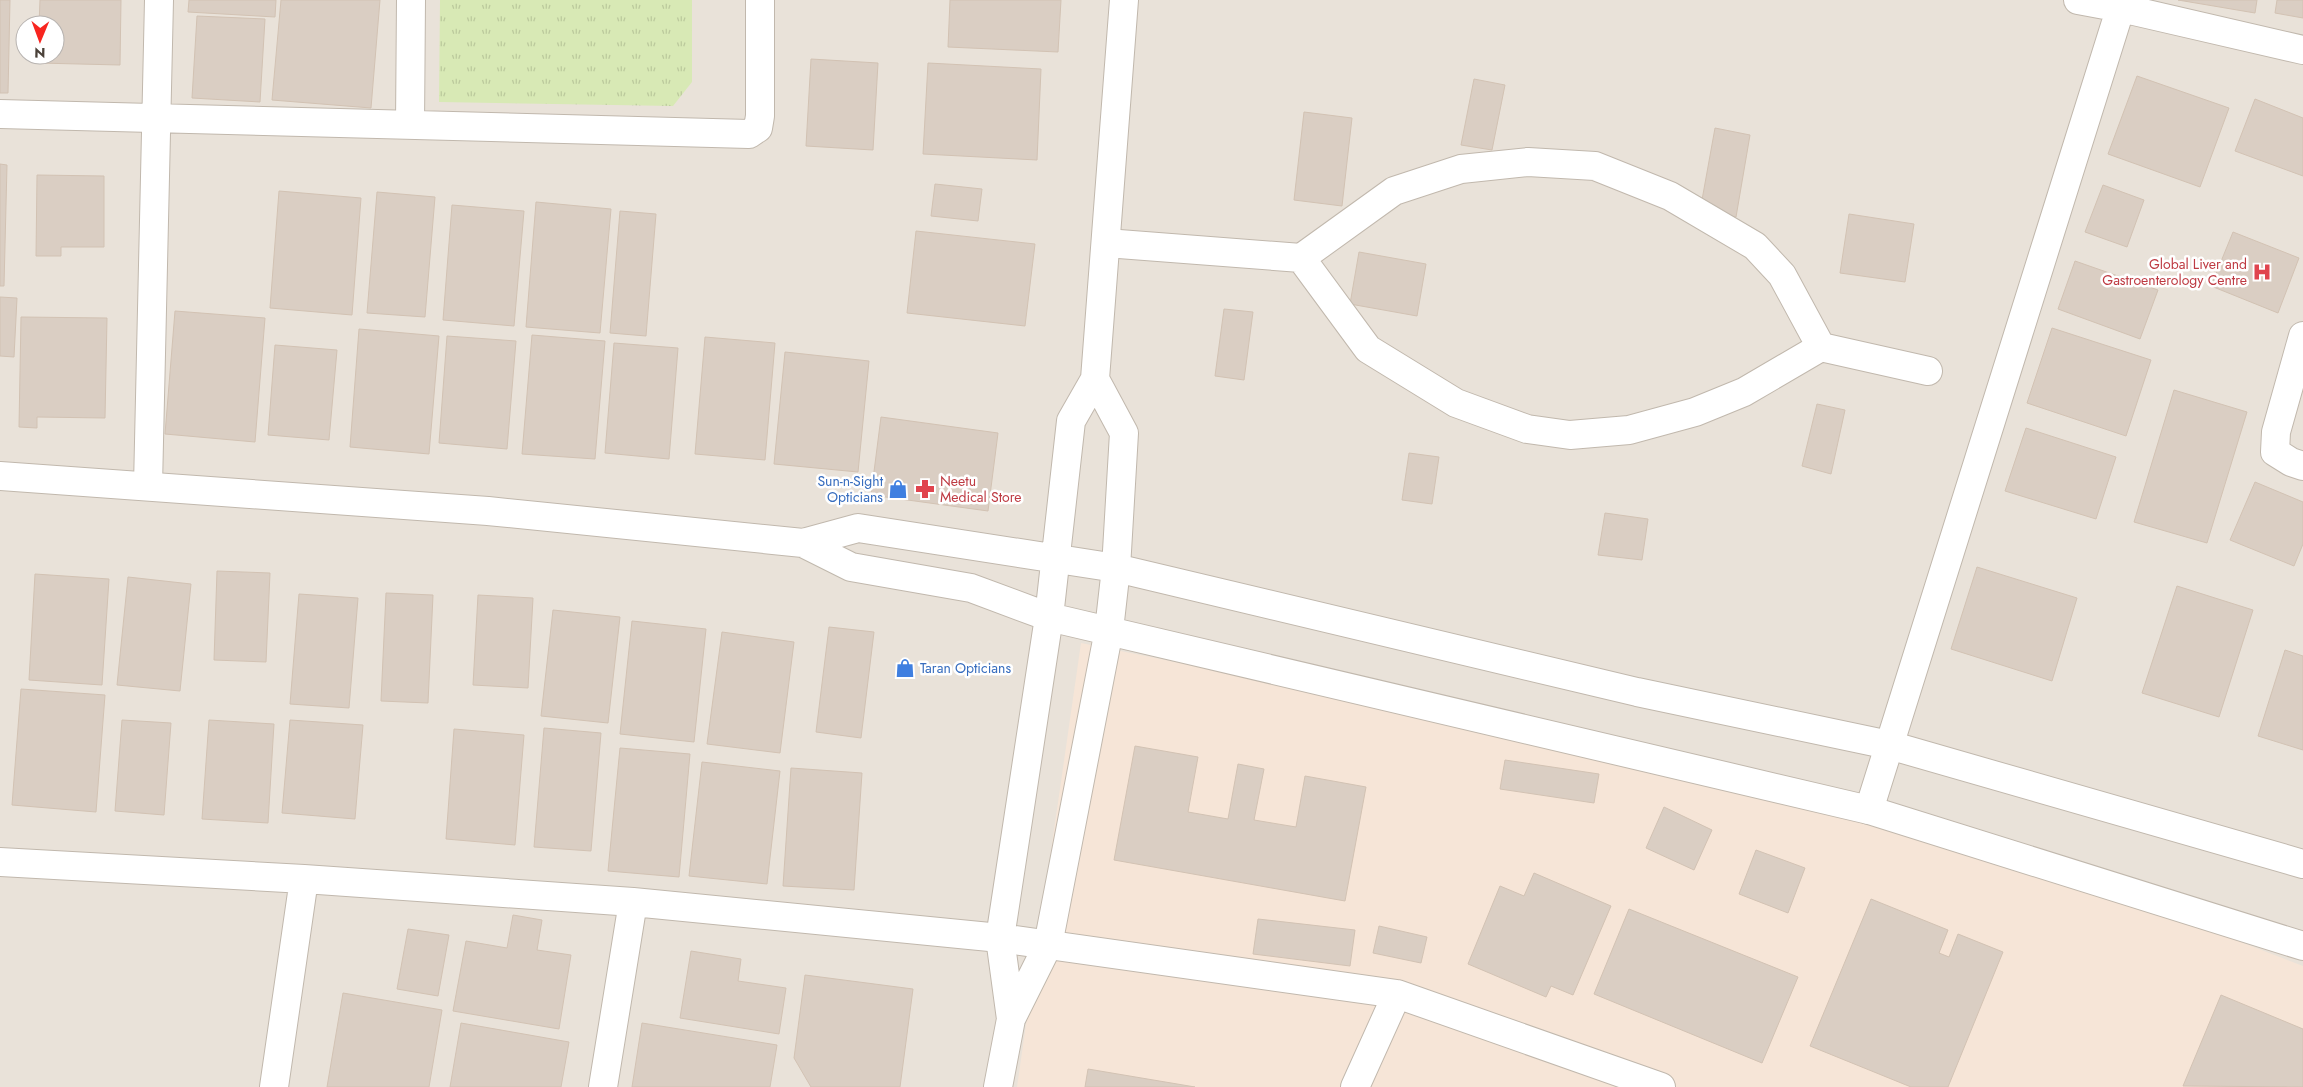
<svg xmlns="http://www.w3.org/2000/svg" width="2303" height="1087" viewBox="0 0 2303 1087" font-family="Jost,sans-serif">
  <style>
    .residential { fill: #e9e2d9; fill-rule: evenodd }
    .commercial { fill: #f6e5d7 }
    .park { fill: url(#park-tufts) }
    .building { fill: #dacec3; stroke: #d2c2b3 }
    .lines { fill: none; stroke-linecap: round; stroke-linejoin: round }
    .minor-casing { stroke: #c1b8ad; stroke-width: 30 }
    .tertiary-casing { stroke: #c1b8ad; stroke-width: 30 }
    .minor { stroke: #fff; stroke-width: 28 }
    .tertiary { stroke: #fff; stroke-width: 28 }
    .labels { text-anchor: middle; dominant-baseline: central; stroke-width: 5; stroke-linejoin: round; paint-order: stroke }
    .health-label { font-size: 14px; fill: #be3a42; stroke: #fff; text-anchor: end }
    .shop-label { font-size: 14px; fill: #366cbe; stroke: #fff; text-anchor: end }
  </style>
  <defs>
    <pattern id="park-tufts" width="24" height="20" patternUnits="userSpaceOnUse" patternTransform="scale(1.25)"><rect width="24" height="20" fill="#d8e9b5"/><path d="M3 7l-1-3M5 7V3M7 7l1-3M15 17l-1-3M17 17v-4M19 17l1-3" fill="none" stroke="#bbc99c"/></pattern>
  </defs>
  <rect width="100%" height="100%" fill="#f5f1eb"/>
  <path class="residential" d="M0,0H2303V1087H0ZM25,25H55V55H25Z"/>
  <path class="commercial" d="M1081,643L1886,805L2303,966V1087H1017Z"/>
  <path class="park" d="M440,0H692V82L673,106L439,102Z"/>
  <path class="building" d="M0,0H10L8,93H0Z
    M40,0H121L120,65L38,63V55H55V25H39Z
    M189,0H276L275,17L188,12Z
    M281,0H380L371,108L272,100Z
    M950,0H1061L1058,52L948,47Z
    M2178,0H2257L2255,13Z
    M2277,0H2303V18L2275,13Z
    M197,16L265,19L260,102L192,98Z
    M811,59L878,63L873,150L806,146Z
    M928,63L1041,69L1037,160L923,154Z
    M2137,76L2229,108L2200,187L2108,154Z
    M1474,79L1505,85L1492,150L1461,145Z
    M2255,99L2303,118V176L2235,151Z
    M1304,112L1352,118L1342,206L1294,200Z
    M1715,128L1750,135L1736,217L1700,211Z
    M0,164L7,165L4,286H0Z
    M37,175L104,176V247H61V256H36Z
    M935,184L982,189L978,221L931,216Z
    M2103,185L2144,200L2127,247L2085,232Z
    M279,191L361,198L352,315L270,308Z
    M377,192L435,197L425,317L367,313Z
    M536,202L611,209L600,333L526,327Z
    M452,205L524,211L514,326L443,320Z
    M620,211L656,214L646,336L610,333Z
    M1849,214L1914,224L1905,282L1840,273Z
    M916,231L1035,244L1025,326L907,313Z
    M2233,232L2299,258L2278,313L2211,286Z
    M1359,252L1426,264L1417,316L1350,304Z
    M2075,261L2158,290L2140,339L2058,309Z
    M0,297L17,298L14,357L0,356Z
    M1224,309L1253,312L1244,380L1215,376Z
    M175,311L265,318L255,442L165,434Z
    M21,317L107,318L105,418L37,417V428L19,427Z
    M2052,328L2151,360L2126,436L2027,403Z
    M359,329L439,336L429,454L350,447Z
    M532,335L605,341L595,459L522,454Z
    M447,336L516,341L507,449L439,443Z
    M705,337L775,343L765,460L695,454Z
    M614,343L678,348L669,459L605,453Z
    M275,345L337,350L329,440L268,435Z
    M785,352L869,361L858,472L774,464Z
    M2174,390L2247,412L2207,543L2134,522Z
    M1817,404L1845,410L1831,474L1802,466Z
    M881,417L998,433L988,511L871,495Z
    M2026,428L2116,457L2096,519L2005,491Z
    M1409,453L1439,457L1432,504L1402,500Z
    M2255,482L2303,502V544L2294,566L2230,540Z
    M1605,513L1648,519L1642,560L1598,555Z
    M1977,567L2077,598L2052,681L1951,649Z
    M217,571L270,573L266,662L214,660Z
    M35,574L109,579L102,685L29,680Z
    M128,577L191,584L180,691L117,685Z
    M2177,586L2253,610L2219,717L2142,693Z
    M386,593L433,595L428,703L381,701Z
    M299,594L358,598L349,708L290,704Z
    M478,595L533,598L528,688L473,685Z
    M553,610L620,617L608,723L541,716Z
    M632,621L706,629L694,742L620,734Z
    M829,627L874,632L861,738L816,732Z
    M722,632L794,642L780,753L707,744Z
    M2285,650L2303,656V750L2258,736Z
    M21,689L105,695L96,812L12,805Z
    M122,720L171,723L164,815L115,811Z
    M209,720L274,724L268,823L202,819Z
    M290,720L363,725L355,819L282,813Z
    M544,728L601,733L591,851L534,847Z
    M454,729L524,735L515,845L446,839Z
    M1135,746L1198,757L1188,812L1228,819L1238,764L1264,769L1254,820L1296,827L1305,776L1366,787L1345,901L1114,860Z
    M620,748L690,754L679,877L608,871Z
    M1505,760L1599,774L1594,803L1500,789Z
    M702,762L780,771L767,884L689,876Z
    M791,768L862,773L854,890L783,886Z
    M1664,807L1712,830L1694,870L1646,848Z
    M1756,850L1805,868L1788,913L1739,894Z
    M1534,873L1611,906L1573,995L1551,986L1546,997L1468,964L1500,886L1524,896Z
    M1871,899L1948,930L1939,953L1949,957L1958,934L2003,952L1948,1087H1911L1810,1046Z
    M1629,909L1798,977L1762,1063L1594,994Z
    M513,915L542,920L537,950L571,955L559,1029L453,1011L466,941L507,948Z
    M1258,919L1355,930L1350,966L1253,954Z
    M1379,926L1427,937L1421,963L1373,953Z
    M408,929L449,935L438,996L397,989Z
    M691,951L741,959L738,981L786,988L779,1034L680,1018Z
    M805,975L913,989L900,1087H811L794,1058Z
    M343,993L442,1010L429,1087H327Z
    M2221,995L2303,1029V1087L2183,1086Z
    M461,1023L569,1042L561,1087H450Z
    M642,1023L777,1045L770,1087H632Z
    M1088,1069L1195,1087H1085Z"/>
  <g class="lines">
    <g class="minor-casing">
      <path id="minor" d="M2078,0L2121,8L2303,50
        M0,114L749,134L758,128L760,116V0
        M410,125L411,0
        M1106,243L1301,258L1368,349L1456,403L1527,429L1570,435L1629,430L1695,412L1744,392L1821,347L1928,371
        M1301,258L1394,191L1461,169L1528,162L1595,166L1670,196L1755,246L1782,275L1821,347
        M2303,336L2276,432L2275,452L2291,462L2303,466
        M148,486L159,0
        M1869,810L2123,0
        M0,862L304,879L633,902L1000,938L1397,994L1661,1087
        M274,1087L304,879
        M603,1087L633,902
        M1355,1087L1397,994"/>
    </g>
    <g class="tertiary-casing">
      <path id="tertiary" d="M0,476L488,511L803,543L851,567L971,588L1049,617L1869,810L2303,946
        M803,543L858,528L1116,568L1637,692L1889,745L2303,864
        M1011,1019L1000,938L1049,617L1071,421L1095,379L1124,0
        M998,1087L1011,1019L1048,945L1109,630L1116,568L1124,433L1095,379"/>
    </g>
    <use href="#minor" class="minor"/>
    <use href="#tertiary" class="tertiary"/>
  </g>
  <defs>
    <g id="hospital-bare" transform="scale(1.5)"><path d="M-5-5h3v3.5h4V-5h3V5h-3V1.5h-4V5h-3Z" fill="#e0444e" stroke="#fff" stroke-width="2.5" paint-order="stroke"/></g>
    <g id="shop-bare" transform="scale(1.5)"><path d="M-5-2.5h2.3a2.7 3.5 0 0 1 5.4 0H5L5.5 6h-11ZM-1.5-2.5h3a1.5 2.3 0 0 0-3 0Z" fill="#3f7fe0" stroke="#fff" stroke-width="2.5" paint-order="stroke"/></g>
    <g id="pharmacy-bare" transform="scale(1.5)"><path d="M-2-6h4v4h4v4h-4v4h-4v-4h-4v-4h4Z" fill="#e0444e" stroke="#fff" stroke-width="2.5" paint-order="stroke"/></g>
  </defs>
  <g fill-rule="evenodd">
    <use href="#hospital-bare" x="2262" y="272"/>
    <use href="#shop-bare" x="898" y="489"/>
    <use href="#pharmacy-bare" x="925" y="489"/>
    <use href="#shop-bare" x="905" y="668"/>
  </g>
  <g class="labels">
    <g class="health-label">
      <text x="2247" y="264">Global Liver and<tspan x="2247" dy="16">Gastroenterology Centre</tspan></text>
      <text x="940" y="481" text-anchor="start">Neetu<tspan x="940" dy="16">Medical Store</tspan></text>
    </g>
    <g class="shop-label">
      <text x="883" y="481">Sun-n-Sight<tspan x="883" dy="16">Opticians</tspan></text>
      <text x="920" y="668" text-anchor="start">Taran Opticians</text>
    </g>
  </g>
  <g transform="translate(40 40) rotate(181)"><circle r="24" fill="#ffffff" stroke="#b7b3b0"/>
  <path d="M0-4L9 19L0 12L-9 19Z" fill="#f8251f"/>
  <text y="-8" font-size="14" font-weight="bold" text-anchor="middle" fill="#4a4139">N</text>
  </g>
</svg>
